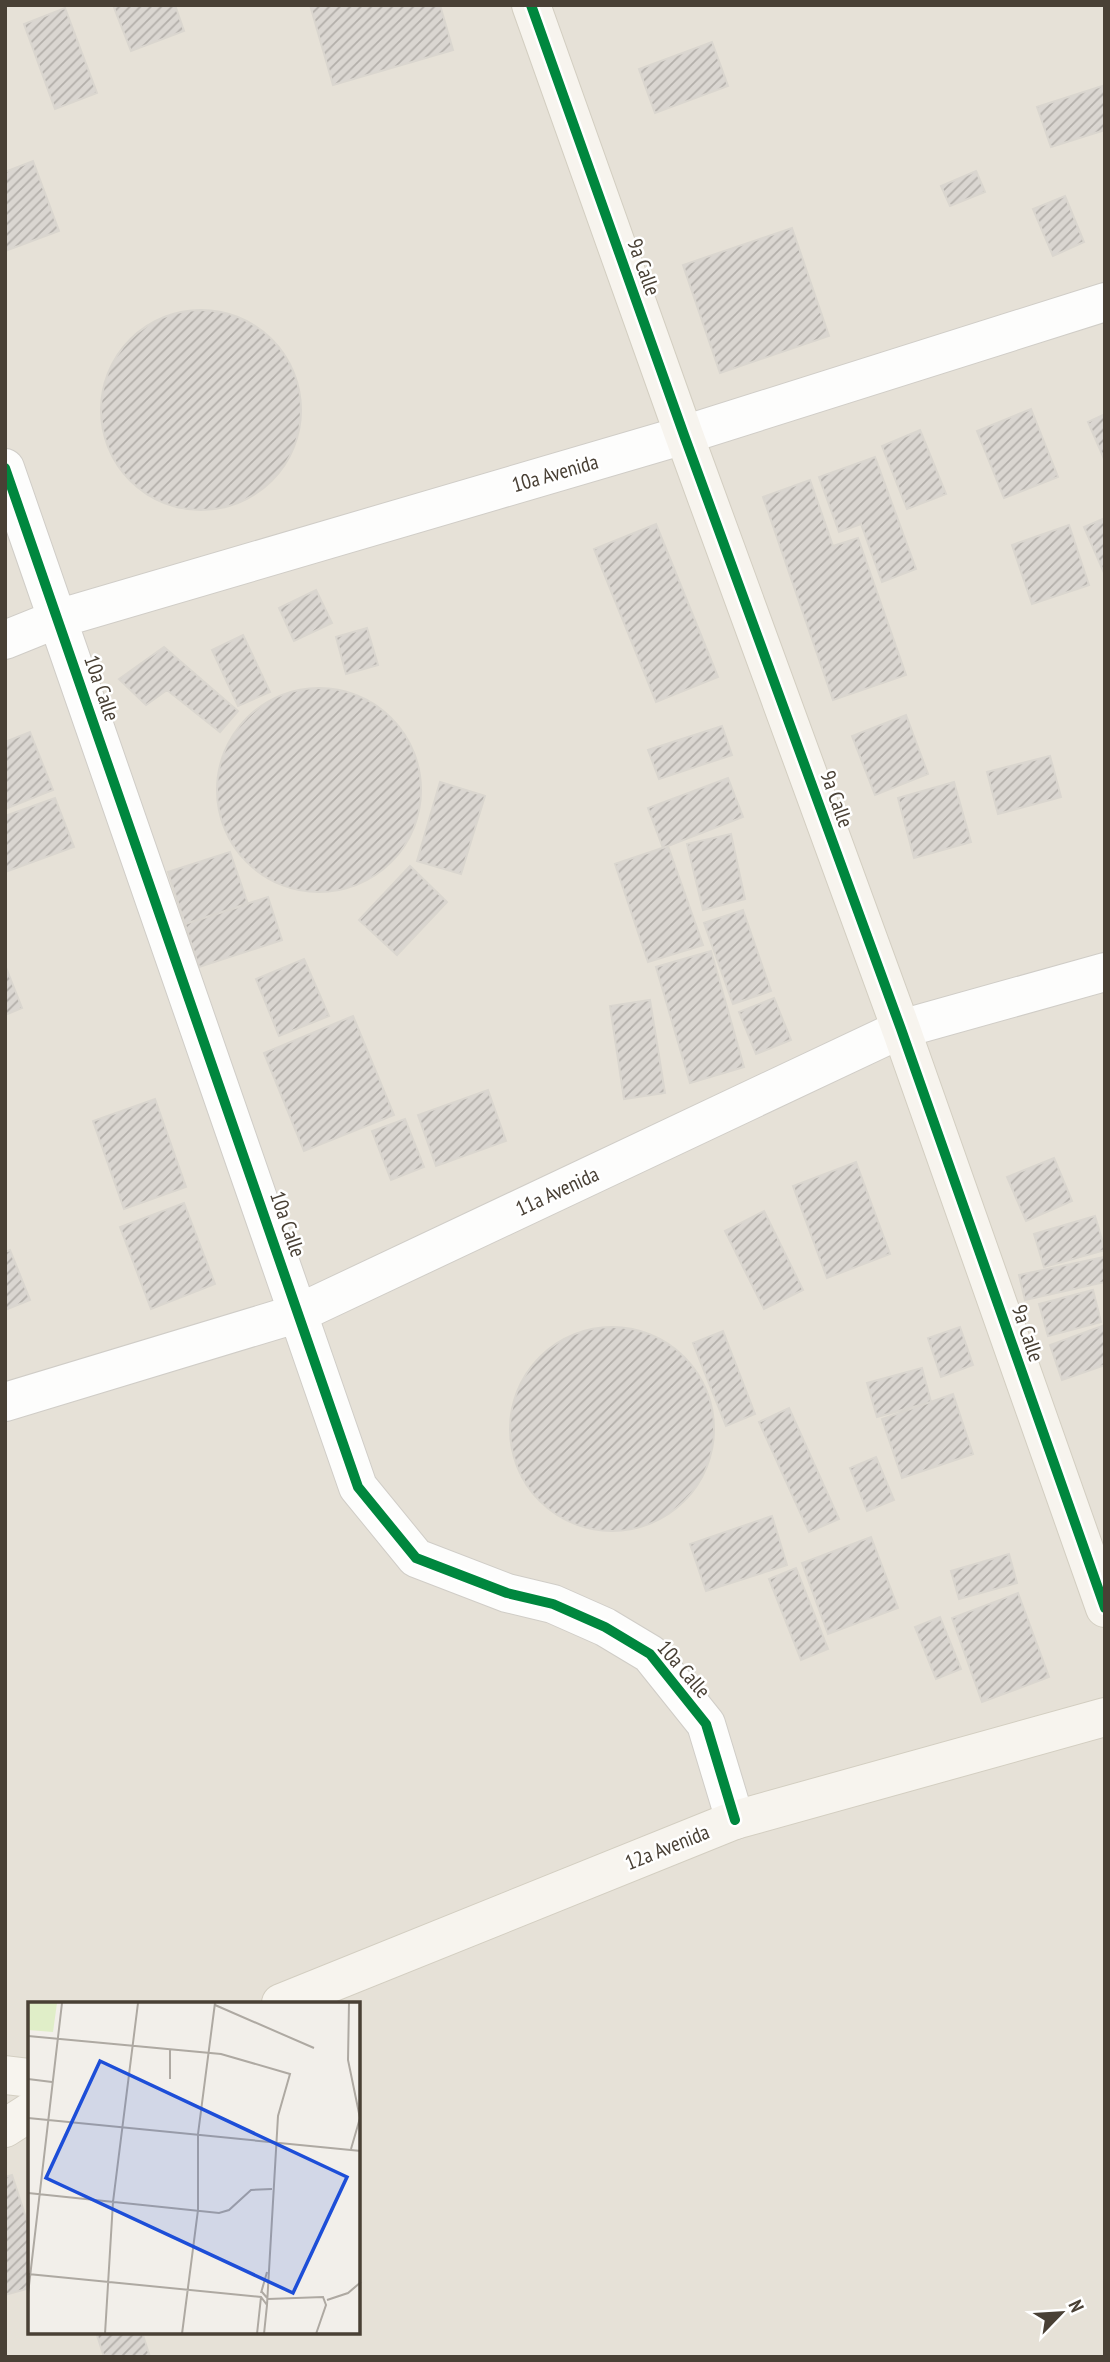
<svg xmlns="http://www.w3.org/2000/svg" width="1110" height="2362" viewBox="0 0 1110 2362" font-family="'PT Sans Narrow',sans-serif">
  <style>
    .residential { fill: #e6e1d7; fill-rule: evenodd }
    .building { fill: url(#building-hatch); stroke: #dad6cf; stroke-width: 2 }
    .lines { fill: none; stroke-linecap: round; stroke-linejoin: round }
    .street-casing { stroke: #d0cdc7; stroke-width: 40 }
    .secondary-casing { stroke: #d3cec1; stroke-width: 40 }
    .street { stroke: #fdfdfc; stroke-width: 38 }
    .secondary { stroke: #f7f4ee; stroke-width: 38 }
    .cycleway-casing { stroke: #fff; stroke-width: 15 }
    .cycleway { stroke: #00873e; stroke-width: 10 }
    .labels { text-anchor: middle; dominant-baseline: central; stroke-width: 5; stroke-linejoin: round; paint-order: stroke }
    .street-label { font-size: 21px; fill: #494035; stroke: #fff }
    .inset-road { fill: none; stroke: #aea9a2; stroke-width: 2 }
    .view { fill: #1d4ed8; fill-opacity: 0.15; stroke: #1d4ed8; stroke-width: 3.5 }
    .inset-edge { fill: none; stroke: #494035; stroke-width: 3.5 }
  </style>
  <defs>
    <pattern id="building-hatch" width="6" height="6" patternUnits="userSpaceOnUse" patternTransform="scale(1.75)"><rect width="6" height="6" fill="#dad6d1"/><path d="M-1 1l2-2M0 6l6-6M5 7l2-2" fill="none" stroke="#b3afaa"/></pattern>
  </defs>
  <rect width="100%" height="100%" fill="#f2efea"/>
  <path class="residential" d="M5,5H1105V2357H5ZM30,2003H359V2332H30Z"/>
  <path class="building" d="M113,5H175L184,31L131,51Z
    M310,5H440L453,50L333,85Z
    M65,8L97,93L55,109L24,24Z
    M712,42L728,86L655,113L639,69Z
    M1105,85V130L1051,147L1037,107Z
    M33,161L59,231L5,251V172Z
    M976,171L985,192L950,206L941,186Z
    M1065,196L1084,242L1053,256L1033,209Z
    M792,228L829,336L720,373L683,265Z
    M101 410a100 100 0 1 1 200 0a100 100 0 1 1-200 0Z
    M1031,409L1058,477L1004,498L977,431Z
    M1105,414V461L1088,422Z
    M920,430L946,494L907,509L882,446Z
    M875,457L916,569L882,582L861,524L839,532L819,477Z
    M810,480L833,546L858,538L906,675L833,700L763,497Z
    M1105,518V575L1084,527Z
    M656,524L718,677L656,702L594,549Z
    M1069,525L1089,585L1032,604L1012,545Z
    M316,590L332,623L294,641L279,608Z
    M367,628L378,665L346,674L336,637Z
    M243,635L270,692L238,706L212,650Z
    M164,647L238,711L220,732L167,690L146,705L119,679Z
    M217 790a102 102 0 1 1 204 0a102 102 0 1 1-204 0Z
    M906,715L928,774L875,795L852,736Z
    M722,726L732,755L659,779L648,750Z
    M30,732L53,790L5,809V742Z
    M1050,756L1061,797L998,814L987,772Z
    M728,778L743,817L663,848L648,808Z
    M440,782L485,796L461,874L417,861Z
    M954,782L971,842L914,858L898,798Z
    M55,798L74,847L5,872V816Z
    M731,834L745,899L703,910L687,844Z
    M668,846L703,945L648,962L615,864Z
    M230,852L248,904L185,924L168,872Z
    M410,866L447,902L397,955L359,920Z
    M268,897L282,940L199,967L185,924Z
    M743,910L771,991L733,1004L704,923Z
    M711,951L744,1067L690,1083L656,967Z
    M304,959L329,1016L279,1036L256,979Z
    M5,965L22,1008L5,1015Z
    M774,998L791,1040L756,1054L739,1012Z
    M650,1000L665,1093L624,1099L610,1006Z
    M353,1016L394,1115L304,1151L264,1053Z
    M488,1090L506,1141L436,1166L418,1115Z
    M155,1099L186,1187L124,1209L93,1121Z
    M405,1119L424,1167L391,1180L372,1131Z
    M1054,1158L1072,1201L1026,1221L1007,1177Z
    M856,1162L890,1254L827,1278L793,1186Z
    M184,1203L215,1284L151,1309L120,1227Z
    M764,1211L803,1290L764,1309L725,1231Z
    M1095,1216L1105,1250L1044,1267L1034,1234Z
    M10,1250L30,1300L5,1310V1252Z
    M1104,1257L1105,1282L1025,1300L1019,1275Z
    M1093,1290L1101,1322L1048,1336L1039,1304Z
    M1105,1325V1365L1062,1380L1050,1345Z
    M960,1327L973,1365L941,1377L928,1338Z
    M510 1429a102 102 0 1 1 204 0a102 102 0 1 1-204 0Z
    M723,1331L755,1414L726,1426L693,1343Z
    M922,1368L931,1402L877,1417L867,1383Z
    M953,1394L973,1454L902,1478L882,1419Z
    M789,1408L839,1519L809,1532L759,1422Z
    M876,1457L894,1500L867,1511L850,1468Z
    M772,1516L787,1565L706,1591L690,1544Z
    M871,1537L898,1608L828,1634L802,1563Z
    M1009,1554L1017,1583L959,1599L951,1571Z
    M796,1568L828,1649L801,1660L769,1579Z
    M1018,1593L1049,1677L982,1702L952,1618Z
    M940,1617L961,1669L936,1679L915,1627Z
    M12,2175L30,2230V2288L5,2295V2177Z
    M96,2332H142L150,2357H104Z"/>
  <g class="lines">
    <g class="street-casing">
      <path id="street" d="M5,468L358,1487L416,1558L507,1593L553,1604L605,1627L650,1654L706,1724L735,1820
        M5,640L57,619L684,435L1105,302
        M5,1402L299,1313L901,1029L1105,972"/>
    </g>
    <g class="secondary-casing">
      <path id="secondary" d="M531,5L684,435L901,1029L1105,1608
        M281,2003L735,1820L1105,1717
        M5,2075L30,2078
        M5,2128L30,2112"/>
    </g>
    <use href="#street" class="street"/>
    <use href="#secondary" class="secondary"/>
    <g class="cycleway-casing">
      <path id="cycleway" d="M531,5L684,435L901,1029L1105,1608
        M5,468L358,1487L416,1558L507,1593L553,1604L605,1627L650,1654L706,1724L735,1820"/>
    </g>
    <use href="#cycleway" class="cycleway"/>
  </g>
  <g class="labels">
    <g class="street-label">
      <text transform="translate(644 267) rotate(70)">9a Calle</text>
      <text transform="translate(555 473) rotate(-16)">10a Avenida</text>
      <text transform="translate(102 688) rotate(71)">10a Calle</text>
      <text transform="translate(837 799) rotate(70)">9a Calle</text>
      <text transform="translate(557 1191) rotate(-25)">11a Avenida</text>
      <text transform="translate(288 1224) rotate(71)">10a Calle</text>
      <text transform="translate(1028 1333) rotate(71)">9a Calle</text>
      <text transform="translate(684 1669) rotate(49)">10a Calle</text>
      <text transform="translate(667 1847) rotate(-22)">12a Avenida</text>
    </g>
  </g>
  <g transform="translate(28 2002)">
    <rect width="332" height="332" fill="#f2efea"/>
    <path d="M0,1H29L25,30L0,28Z" fill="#e0eec8"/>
    <path class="inset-road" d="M321,1L320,58L332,116L323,147M187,3L286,46M0,34L193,52L262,72L250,114L239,303M0,77L24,80M142,77V48M0,116L333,149M0,191L191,211L201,208L223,188L244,187M0,272L233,295L239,303L236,332M234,290L240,297L295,295L298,303L288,332M233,291L239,270M0,292L34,1M299,298L320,291L333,280M77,332L85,200L110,1M154,332L170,208V132L187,1M229,332L233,295"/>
    <path class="view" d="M72,59L319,175L265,291L18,176Z"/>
    <rect width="332" height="332" class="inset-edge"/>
  </g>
  <rect width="1110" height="2362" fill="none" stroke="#494035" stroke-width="14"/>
  <g transform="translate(1061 2313) rotate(65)" stroke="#ffffff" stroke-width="5" paint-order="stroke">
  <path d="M0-5L12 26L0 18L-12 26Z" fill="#494035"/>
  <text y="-10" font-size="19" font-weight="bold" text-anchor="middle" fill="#494035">N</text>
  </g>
</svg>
